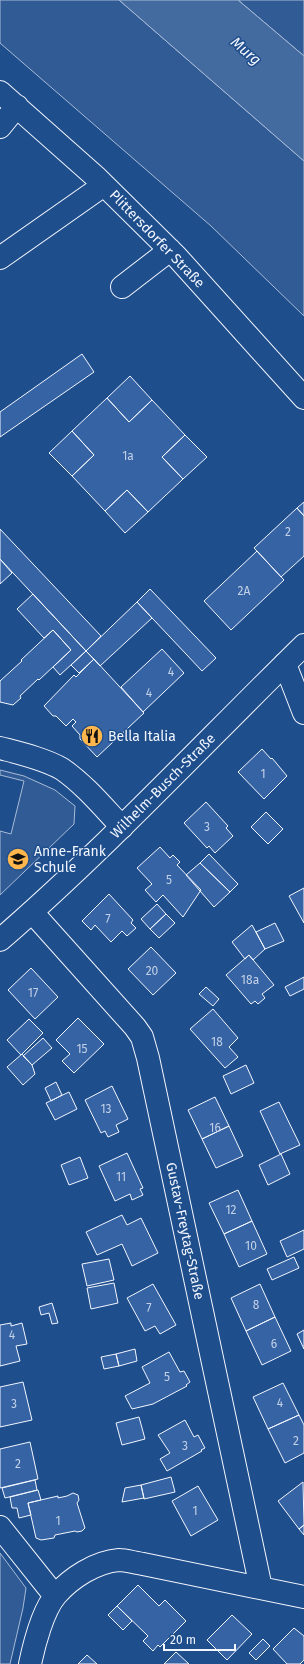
<svg xmlns="http://www.w3.org/2000/svg" width="304" height="1664" viewBox="0 0 304 1664" font-family="'Fira Sans',sans-serif">
  <style>
    .green { fill: #305b95; stroke: #a8bbd7 }
    .water { fill: #446ba0; stroke: #a8bbd7 }
    .building { fill: #3563a3; stroke: #f2f6ff }
    .lines { fill: none; stroke-linecap: round; stroke-linejoin: round }
    .minor-casing { stroke: #f2f6ff; stroke-width: 24 }
    .major-casing { stroke: #f2f6ff; stroke-width: 24 }
    .minor { stroke: #1f4e8c; stroke-width: 22 }
    .major { stroke: #1f4e8c; stroke-width: 22 }
    .labels { text-anchor: middle; dominant-baseline: central; stroke-width: 3; stroke-linejoin: round; paint-order: stroke }
    .number-label { font-size: 12px; fill: #c3d1e8 }
    .street-label { font-size: 14px; fill: #f2f6ff; stroke: #1f4e8c }
    .poi-label { font-size: 14px; fill: #f2f6ff; stroke: #1f4e8c; text-anchor: start }
    .water-label { font-size: 15px; font-style: italic; fill: #f2f6ff; stroke: #1f4e8c }
  </style>
  <rect width="100%" height="100%" fill="#1f4e8c"/>
  <path class="green" d="M0,0H119L304,161V316L211,226L0,43Z
    M238,0H304V56Z
    M0,770L24,776L55,790L75,806L74,824L0,895V831L11,834L24,781L0,775Z
    M0,1553L26,1588L23,1608L10,1664H0Z"/>
  <path class="water" d="M119,0H238L304,56V161Z"/>
  <path class="building" d="M82,354L94,372L0,437V412Z
    M130,376L152,400L129,422L107,398Z
    M107,398L129,422L152,400L185,435L162,457L183,479L148,512L127,490L105,511L72,476L94,455L72,431Z
    M72,431L94,455L72,476L49,453Z
    M185,435L207,457L183,479L162,457Z
    M127,490L148,512L125,533L105,511Z
    M304,502V516L297,508Z
    M297,508L304,516V556L281,577L254,548Z
    M0,529L101,636L86,651L0,559Z
    M257,551L284,580L231,630L204,601Z
    M0,559L12,573L0,584Z
    M150,589L216,658L202,671L137,602Z
    M33,594L86,651L60,675L53,667L71,650L53,630L44,638L17,609Z
    M137,602L152,618L100,666L86,651Z
    M53,630L71,650L39,680L38,679L20,696L21,698L13,705L0,702V681L22,661L21,660Z
    M162,649L184,673L143,712L121,687Z
    M86,651L94,659L79,673L71,665Z
    M94,659L144,713L97,757L80,739V735L72,726L76,722L73,719L66,726L56,716H53L44,706L74,675L76,677Z
    M262,749L271,759L272,758L287,776L264,799L238,772Z
    M206,802L228,826L226,828L233,836L215,853L209,846L207,848L184,823Z
    M266,812L283,829L268,844L251,827Z
    M160,847L170,858L173,855L180,862L177,865L201,890L183,917L163,895L156,902L145,890L152,884L137,868Z
    M209,854L238,884L230,892L200,863Z
    M200,863L230,892L214,907L186,875Z
    M304,888V923L289,896Z
    M109,894L133,920L131,923L136,928L127,936L122,931L111,942L95,925L91,930L82,921Z
    M157,904L166,914L150,929L141,919Z
    M166,914L175,923L159,938L150,929Z
    M275,923L284,941L265,949L256,932Z
    M252,925L265,949L253,960L249,955L245,959L232,942Z
    M151,947L176,973L153,995L128,969Z
    M249,955L274,985L262,994L265,998L258,1004L255,1001L251,1004L226,975Z
    M31,968L58,997L35,1019L8,990Z
    M304,977V989L290,996L285,987Z
    M206,987L219,999L213,1006L199,994Z
    M213,1009L238,1038L229,1047L238,1057L225,1068L190,1029Z
    M78,1018L104,1044L74,1073L62,1061L70,1054L56,1040Z
    M29,1019L43,1033L21,1055L7,1040Z
    M43,1038L52,1048L32,1065L23,1056Z
    M22,1054L32,1065L35,1074L23,1085L7,1067Z
    M246,1065L254,1083L231,1094L223,1076Z
    M56,1082L62,1095L51,1101L45,1088Z
    M112,1086L128,1119L116,1125L119,1132L108,1137L105,1131L101,1133L85,1100Z
    M69,1092L77,1109L55,1120L46,1103Z
    M215,1097L229,1126L202,1139L188,1110Z
    M279,1102L300,1145L280,1154L260,1111Z
    M229,1126L243,1156L216,1168L202,1139Z
    M127,1153L143,1188L140,1189L143,1195L132,1200L130,1194L115,1201L99,1166Z
    M281,1154L290,1174L268,1185L259,1165Z
    M80,1157L88,1178L69,1185L61,1165Z
    M238,1190L252,1221L224,1234L209,1203Z
    M122,1215L127,1225L141,1218L158,1253L132,1266L122,1244L97,1255L86,1232Z
    M252,1221L267,1254L239,1267L224,1234Z
    M304,1230V1249L287,1257L280,1241Z
    M294,1257L299,1268L272,1280L267,1269Z
    M109,1259L114,1280L87,1286L82,1264Z
    M114,1283L118,1303L91,1309L87,1288Z
    M153,1284L176,1325L160,1334L155,1326L145,1331L127,1298Z
    M260,1284L275,1317L246,1331L231,1298Z
    M52,1303L58,1323L52,1324L49,1313L41,1315L39,1307Z
    M275,1317L291,1351L262,1365L246,1331Z
    M11,1323V1326L22,1323L27,1344L16,1346L20,1361L0,1366V1325Z
    M304,1330V1349L297,1334Z
    M135,1349L137,1361L119,1366L116,1354Z
    M169,1352L180,1372L184,1371L190,1382L186,1385L187,1386L153,1404L132,1409L125,1396L150,1383L142,1367Z
    M116,1354L119,1366L104,1369L101,1357Z
    M23,1382L32,1420L0,1427V1387Z
    M283,1383L299,1415L268,1429L253,1397Z
    M299,1415L304,1425V1453L285,1463L268,1429Z
    M139,1417L145,1439L122,1445L116,1423Z
    M185,1420L194,1437L198,1435L205,1448L201,1450L202,1451L167,1471L160,1459L170,1453L158,1435Z
    M30,1442L38,1479L0,1488V1449Z
    M171,1477L175,1492L144,1499L141,1485Z
    M35,1480L37,1490L5,1498L2,1488Z
    M303,1482L304,1525L299,1529L278,1501Z
    M141,1485L144,1498L122,1502L125,1488Z
    M198,1486L218,1520L191,1536L172,1501Z
    M38,1490L41,1500L28,1503L31,1515L19,1518L17,1508H12L10,1497Z
    M73,1493L78,1495L79,1500L77,1503L85,1528L82,1531L77,1532L75,1531L55,1535L54,1538L41,1540L36,1538L28,1503L58,1496V1498L67,1496Z
    M304,1525V1535L299,1529Z
    M138,1585L159,1606L165,1600L186,1621L160,1647L158,1645L153,1651L143,1641L148,1636L117,1606Z
    M117,1606L132,1621L123,1630L108,1615Z
    M232,1615L252,1634L227,1660L207,1640Z
    M294,1628L304,1636V1660L300,1664H287L273,1649Z
    M263,1639L270,1646L256,1660L249,1653Z
    M176,1652L189,1664H164Z
    M87,1655L97,1664H78Z"/>
  <g class="lines">
    <g class="minor-casing">
      <path id="minor" d="M0,92L97,178L176,256L304,398
        M0,127L17,106
        M0,258L104,185
        M122,287L170,250
        M285,664L304,713
        M0,748C19,753 45,759 62,769C85,785 103,807 122,827
        M32,912L135,1027L142,1037L148,1058L261,1588
        M0,1527L55,1596
        M30,1664C34,1645 43,1610 56,1595C71,1578 95,1562 119,1560C126,1560 135,1563 143,1564L304,1597"/>
    </g>
    <g class="major-casing">
      <path id="major" d="M0,940C107,847 203,744 304,645"/>
    </g>
    <use href="#minor" class="minor"/>
    <use href="#major" class="major"/>
  </g>
  <defs>
    <g id="restaurant-disc" transform="scale(1.15)"><circle r="9.5" fill="#ffb74d" stroke="#1f4e8c"/><path d="M-5-6h1v4h1v-4h1v4h1v-4h1v5L-1.5 .5V6h-2V.5L-5-1ZM5-6V6H3V1.5H1.5Q1.5-4 5-6Z" fill="#111"/></g>
    <g id="school-disc" transform="scale(1.15)"><circle r="9.5" fill="#ffb74d" stroke="#1f4e8c"/><path d="M0-5L7-2L0 1L-7-2ZM-4 1L0 2.5L4 1V4Q0 6-4 4Z" fill="#111"/></g>
  </defs>
  <g fill-rule="evenodd">
    <use href="#restaurant-disc" x="92" y="736"/>
    <use href="#school-disc" x="18" y="859"/>
  </g>
  <g class="labels">
    <g class="number-label">
      <text x="128" y="456">1a</text>
      <text x="288" y="532">2</text>
      <text x="244" y="591">2A</text>
      <text x="171" y="672">4</text>
      <text x="149" y="693">4</text>
      <text x="263" y="774">1</text>
      <text x="207" y="827">3</text>
      <text x="169" y="880">5</text>
      <text x="108" y="919">7</text>
      <text x="152" y="971">20</text>
      <text x="250" y="980">18a</text>
      <text x="33" y="993">17</text>
      <text x="217" y="1042">18</text>
      <text x="82" y="1049">15</text>
      <text x="106" y="1109">13</text>
      <text x="215" y="1128">16</text>
      <text x="121" y="1177">11</text>
      <text x="231" y="1210">12</text>
      <text x="251" y="1246">10</text>
      <text x="256" y="1305">8</text>
      <text x="149" y="1308">7</text>
      <text x="12" y="1335">4</text>
      <text x="274" y="1344">6</text>
      <text x="167" y="1377">5</text>
      <text x="280" y="1403">4</text>
      <text x="14" y="1404">3</text>
      <text x="296" y="1441">2</text>
      <text x="185" y="1446">3</text>
      <text x="18" y="1464">2</text>
      <text x="195" y="1511">1</text>
      <text x="58" y="1521">1</text>
    </g>
    <g class="street-label">
      <text transform="translate(157 239) rotate(46)">Plittersdorfer Straße</text>
      <text transform="translate(163 786) rotate(-45)">Wilhelm-Busch-Straße</text>
      <text transform="translate(185 1231) rotate(78)">Gustav-Freytag-Straße</text>
    </g>
    <g class="poi-label">
      <text x="108" y="736">Bella Italia</text>
      <text x="34" y="851">Anne-Frank<tspan x="34" dy="16">Schule</tspan></text>
    </g>
    <g class="water-label">
      <text transform="translate(246 51) rotate(41)">Murg</text>
    </g>
  </g>
  <path d="M164 1644v6h71v-6" fill="none" stroke="#f2f6ff" stroke-width="2"/>
  <text x="170" y="1644" font-size="12" fill="#f2f6ff" stroke="#1f4e8c" stroke-width="3" paint-order="stroke">20 m</text>
</svg>
